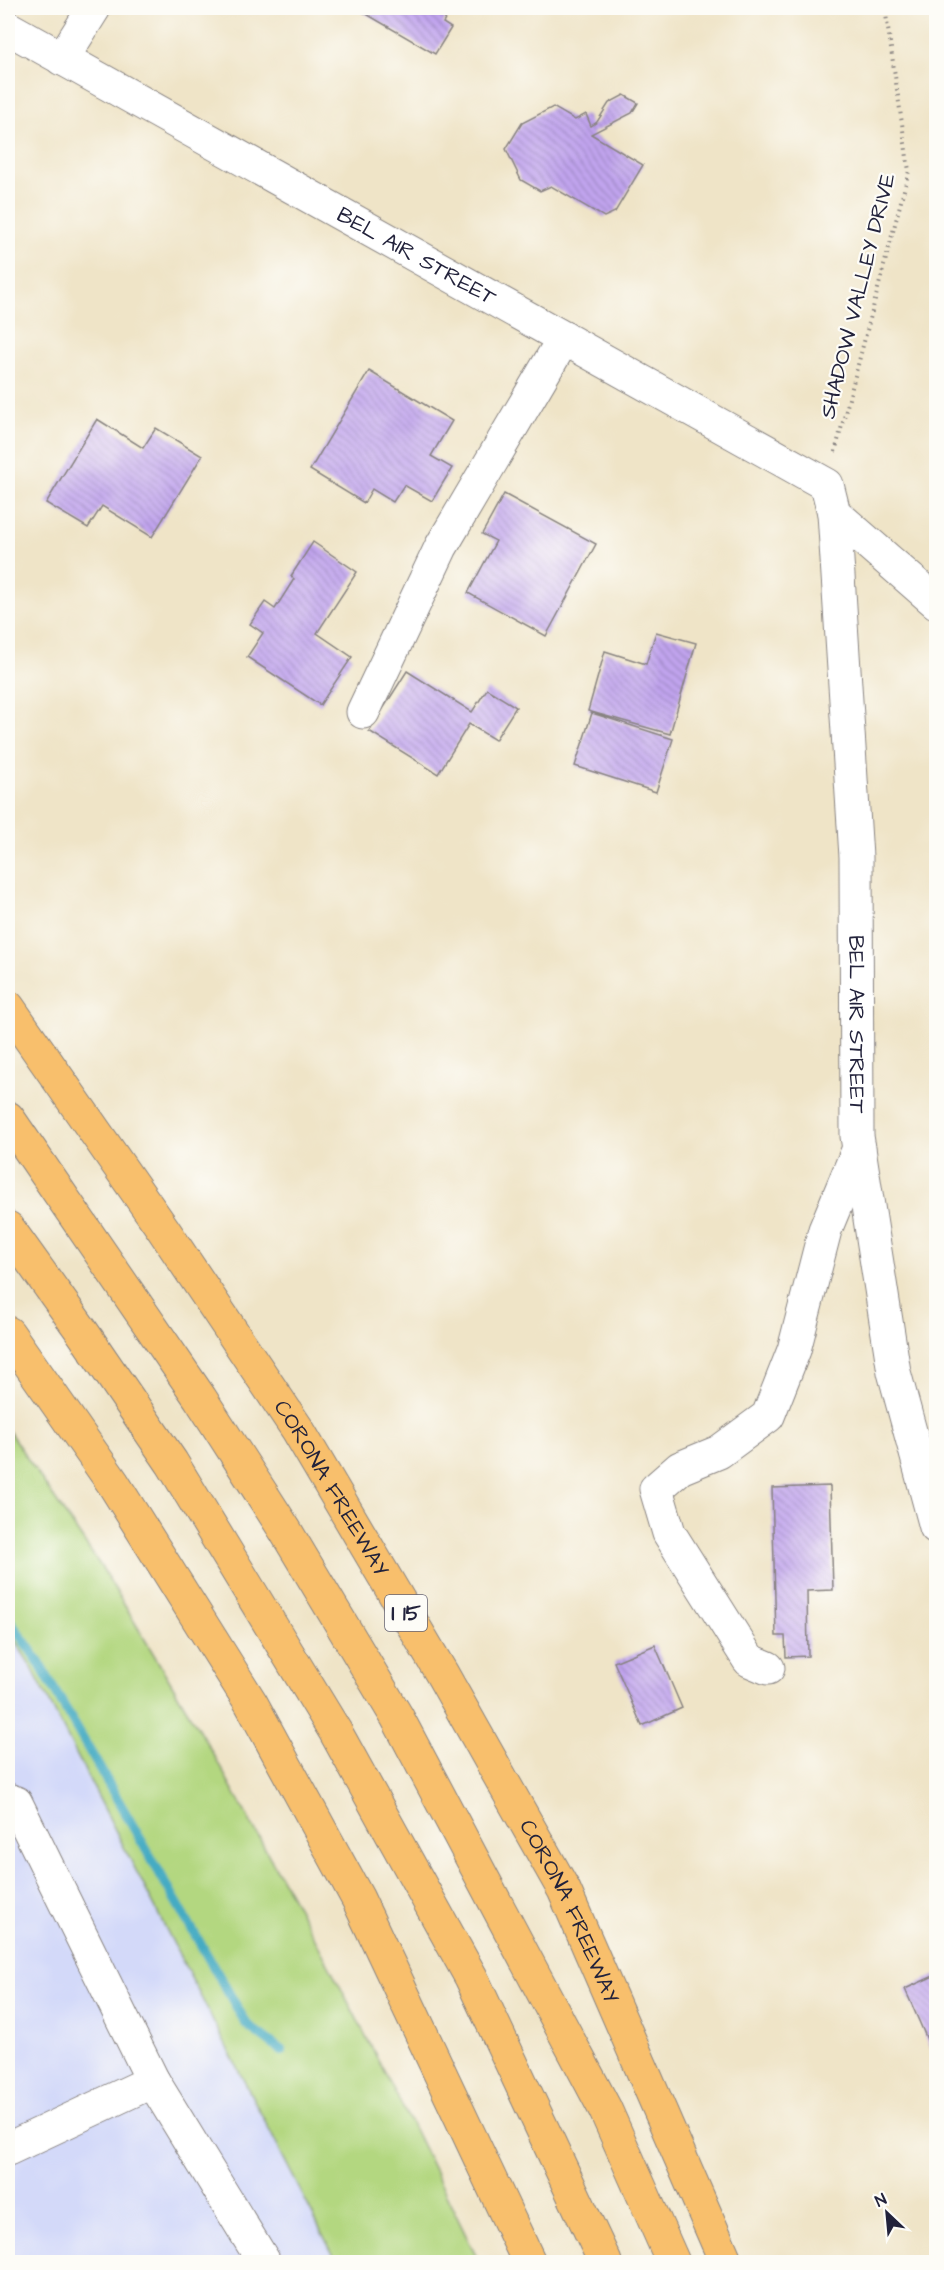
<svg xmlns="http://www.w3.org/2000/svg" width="944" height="2270" viewBox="0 0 944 2270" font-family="'Architects Daughter',sans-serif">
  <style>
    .built { fill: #d3d9f9 }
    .green { fill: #b3d780; stroke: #6a7c5e; stroke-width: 1.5 }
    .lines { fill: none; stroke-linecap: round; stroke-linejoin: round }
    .stream { stroke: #44abc3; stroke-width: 10 }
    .building { fill: url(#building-back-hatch) }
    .minor-casing { stroke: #888381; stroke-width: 35 }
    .highway-casing { stroke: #888381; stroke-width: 35 }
    .path { stroke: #888381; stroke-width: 4; stroke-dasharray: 1.5 4.5; stroke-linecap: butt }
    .minor { stroke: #fff; stroke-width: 33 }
    .highway { stroke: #f8bf6c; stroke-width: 33 }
    .labels { text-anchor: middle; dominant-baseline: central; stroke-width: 4.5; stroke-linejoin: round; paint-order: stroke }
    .shield { fill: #fdfcf7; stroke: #646373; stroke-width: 1.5 }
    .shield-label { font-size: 21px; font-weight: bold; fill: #22223b }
    .street-label { font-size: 22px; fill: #22223b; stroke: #fdfcf7 }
  </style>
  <defs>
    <pattern id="building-back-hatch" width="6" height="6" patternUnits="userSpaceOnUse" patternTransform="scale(1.5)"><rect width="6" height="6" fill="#c1a4ee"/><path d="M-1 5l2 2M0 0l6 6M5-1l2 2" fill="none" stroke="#9c85c2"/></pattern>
  </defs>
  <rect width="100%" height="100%" fill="#fdfcf7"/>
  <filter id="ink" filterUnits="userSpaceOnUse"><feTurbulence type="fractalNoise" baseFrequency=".0167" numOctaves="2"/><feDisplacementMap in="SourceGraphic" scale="12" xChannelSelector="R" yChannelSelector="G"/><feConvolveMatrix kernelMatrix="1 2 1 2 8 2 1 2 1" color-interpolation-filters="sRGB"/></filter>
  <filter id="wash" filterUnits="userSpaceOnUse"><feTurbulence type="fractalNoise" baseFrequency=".008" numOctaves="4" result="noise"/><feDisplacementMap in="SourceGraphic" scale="24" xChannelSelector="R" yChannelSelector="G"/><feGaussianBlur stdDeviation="1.35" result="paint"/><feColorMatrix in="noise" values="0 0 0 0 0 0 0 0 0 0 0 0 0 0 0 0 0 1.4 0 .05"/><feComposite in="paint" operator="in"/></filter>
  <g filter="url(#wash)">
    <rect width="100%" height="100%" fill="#efe4c7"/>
    <path class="built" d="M8,1630L31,1666L337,2262H8Z"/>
    <path class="green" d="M8,1430L104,1571L211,1750L329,1965L415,2131L479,2262H337L31,1666L8,1630Z"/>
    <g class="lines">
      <path class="stream" d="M8,1618L38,1661L247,2025L282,2051"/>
    </g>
    <g id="blocks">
      <path class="building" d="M356,8H452L443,23L451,28L435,54Z
        M624,95L638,103L632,113L591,134L643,165L615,212L604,217L551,186L540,191L521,180L506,149L522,123L553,107L575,120L586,114L591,126L597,122L609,103Z
        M369,371L452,421L431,456L452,468L432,501L404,485L393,502L372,489L364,503L310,470Z
        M97,419L143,448L156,428L202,456L152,537L102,506L88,528L46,503Z
        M504,494L596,544L546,636L468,593L496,541L482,534Z
        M313,542L357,572L317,633L352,657L320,705L247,657L263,633L250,624L265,602L275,609L294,579L291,576Z
        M656,632L696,643L670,734L588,711L605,651L646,664Z
        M407,671L472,712L487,689L516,707L495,740L469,724L438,774L369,731Z
        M592,713L673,739L656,792L575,766Z
        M830,1486L833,1590L807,1591L808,1656L786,1657L785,1636H776L772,1488Z
        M655,1645L682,1708L642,1726L614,1662Z
        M936,1975V2060L905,1989Z"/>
    </g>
  </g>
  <g filter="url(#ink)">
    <use href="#blocks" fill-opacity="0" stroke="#888381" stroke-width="1.5"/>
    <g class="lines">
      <g class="minor-casing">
        <g id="minor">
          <path id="s1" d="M8,28L827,485L834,513L936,602"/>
          <path d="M62,59L94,8"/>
          <path id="s2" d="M834,513L856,857L857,1136L894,1372L936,1527"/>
          <path d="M363,712L441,547L564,338"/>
          <path d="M768,1668L749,1660L669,1533L656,1489L680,1468L719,1452L768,1416L794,1350L825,1230L859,1148"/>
          <path d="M8,1800L16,1803L153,2081L264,2262"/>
          <path d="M8,2149L153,2081"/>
        </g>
      </g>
      <g class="highway-casing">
        <g id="highway">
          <path id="s3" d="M8,1007L163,1229L298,1430L442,1674L564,1890L726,2262"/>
          <path d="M8,1118L200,1398L285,1530L397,1717L605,2109L673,2262"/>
          <path d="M8,1228L81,1330L172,1463L335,1731L471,1977L605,2262"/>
          <path d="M8,1333L113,1483L251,1703L358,1899L529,2262"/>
        </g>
      </g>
      <path class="path" d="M835,452L909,171L885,8"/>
      <use href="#minor" class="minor"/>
      <use href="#highway" class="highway"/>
    </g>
  </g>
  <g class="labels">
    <rect class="shield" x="385" y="1595" width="42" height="36" rx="4.5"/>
    <g class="shield-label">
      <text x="406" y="1613">I 15</text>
    </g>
    <g class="street-label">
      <text stroke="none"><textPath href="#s1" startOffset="468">BEL AIR STREET</textPath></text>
      <text transform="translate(858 296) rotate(-76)">SHADOW VALLEY DRIVE</text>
      <text stroke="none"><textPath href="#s2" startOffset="512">BEL AIR STREET</textPath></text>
      <text stroke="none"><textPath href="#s3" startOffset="580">CORONA FREEWAY</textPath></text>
      <text stroke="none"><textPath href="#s3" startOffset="1066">CORONA FREEWAY</textPath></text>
    </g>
  </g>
  <rect width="944" height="2270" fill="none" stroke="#fdfcf7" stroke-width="30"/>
  <g transform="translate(887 2213) rotate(334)" stroke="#fdfcf7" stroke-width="4.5" paint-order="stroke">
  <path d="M0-4.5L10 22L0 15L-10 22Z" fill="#22223b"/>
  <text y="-9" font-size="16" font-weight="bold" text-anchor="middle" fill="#22223b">N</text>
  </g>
</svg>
